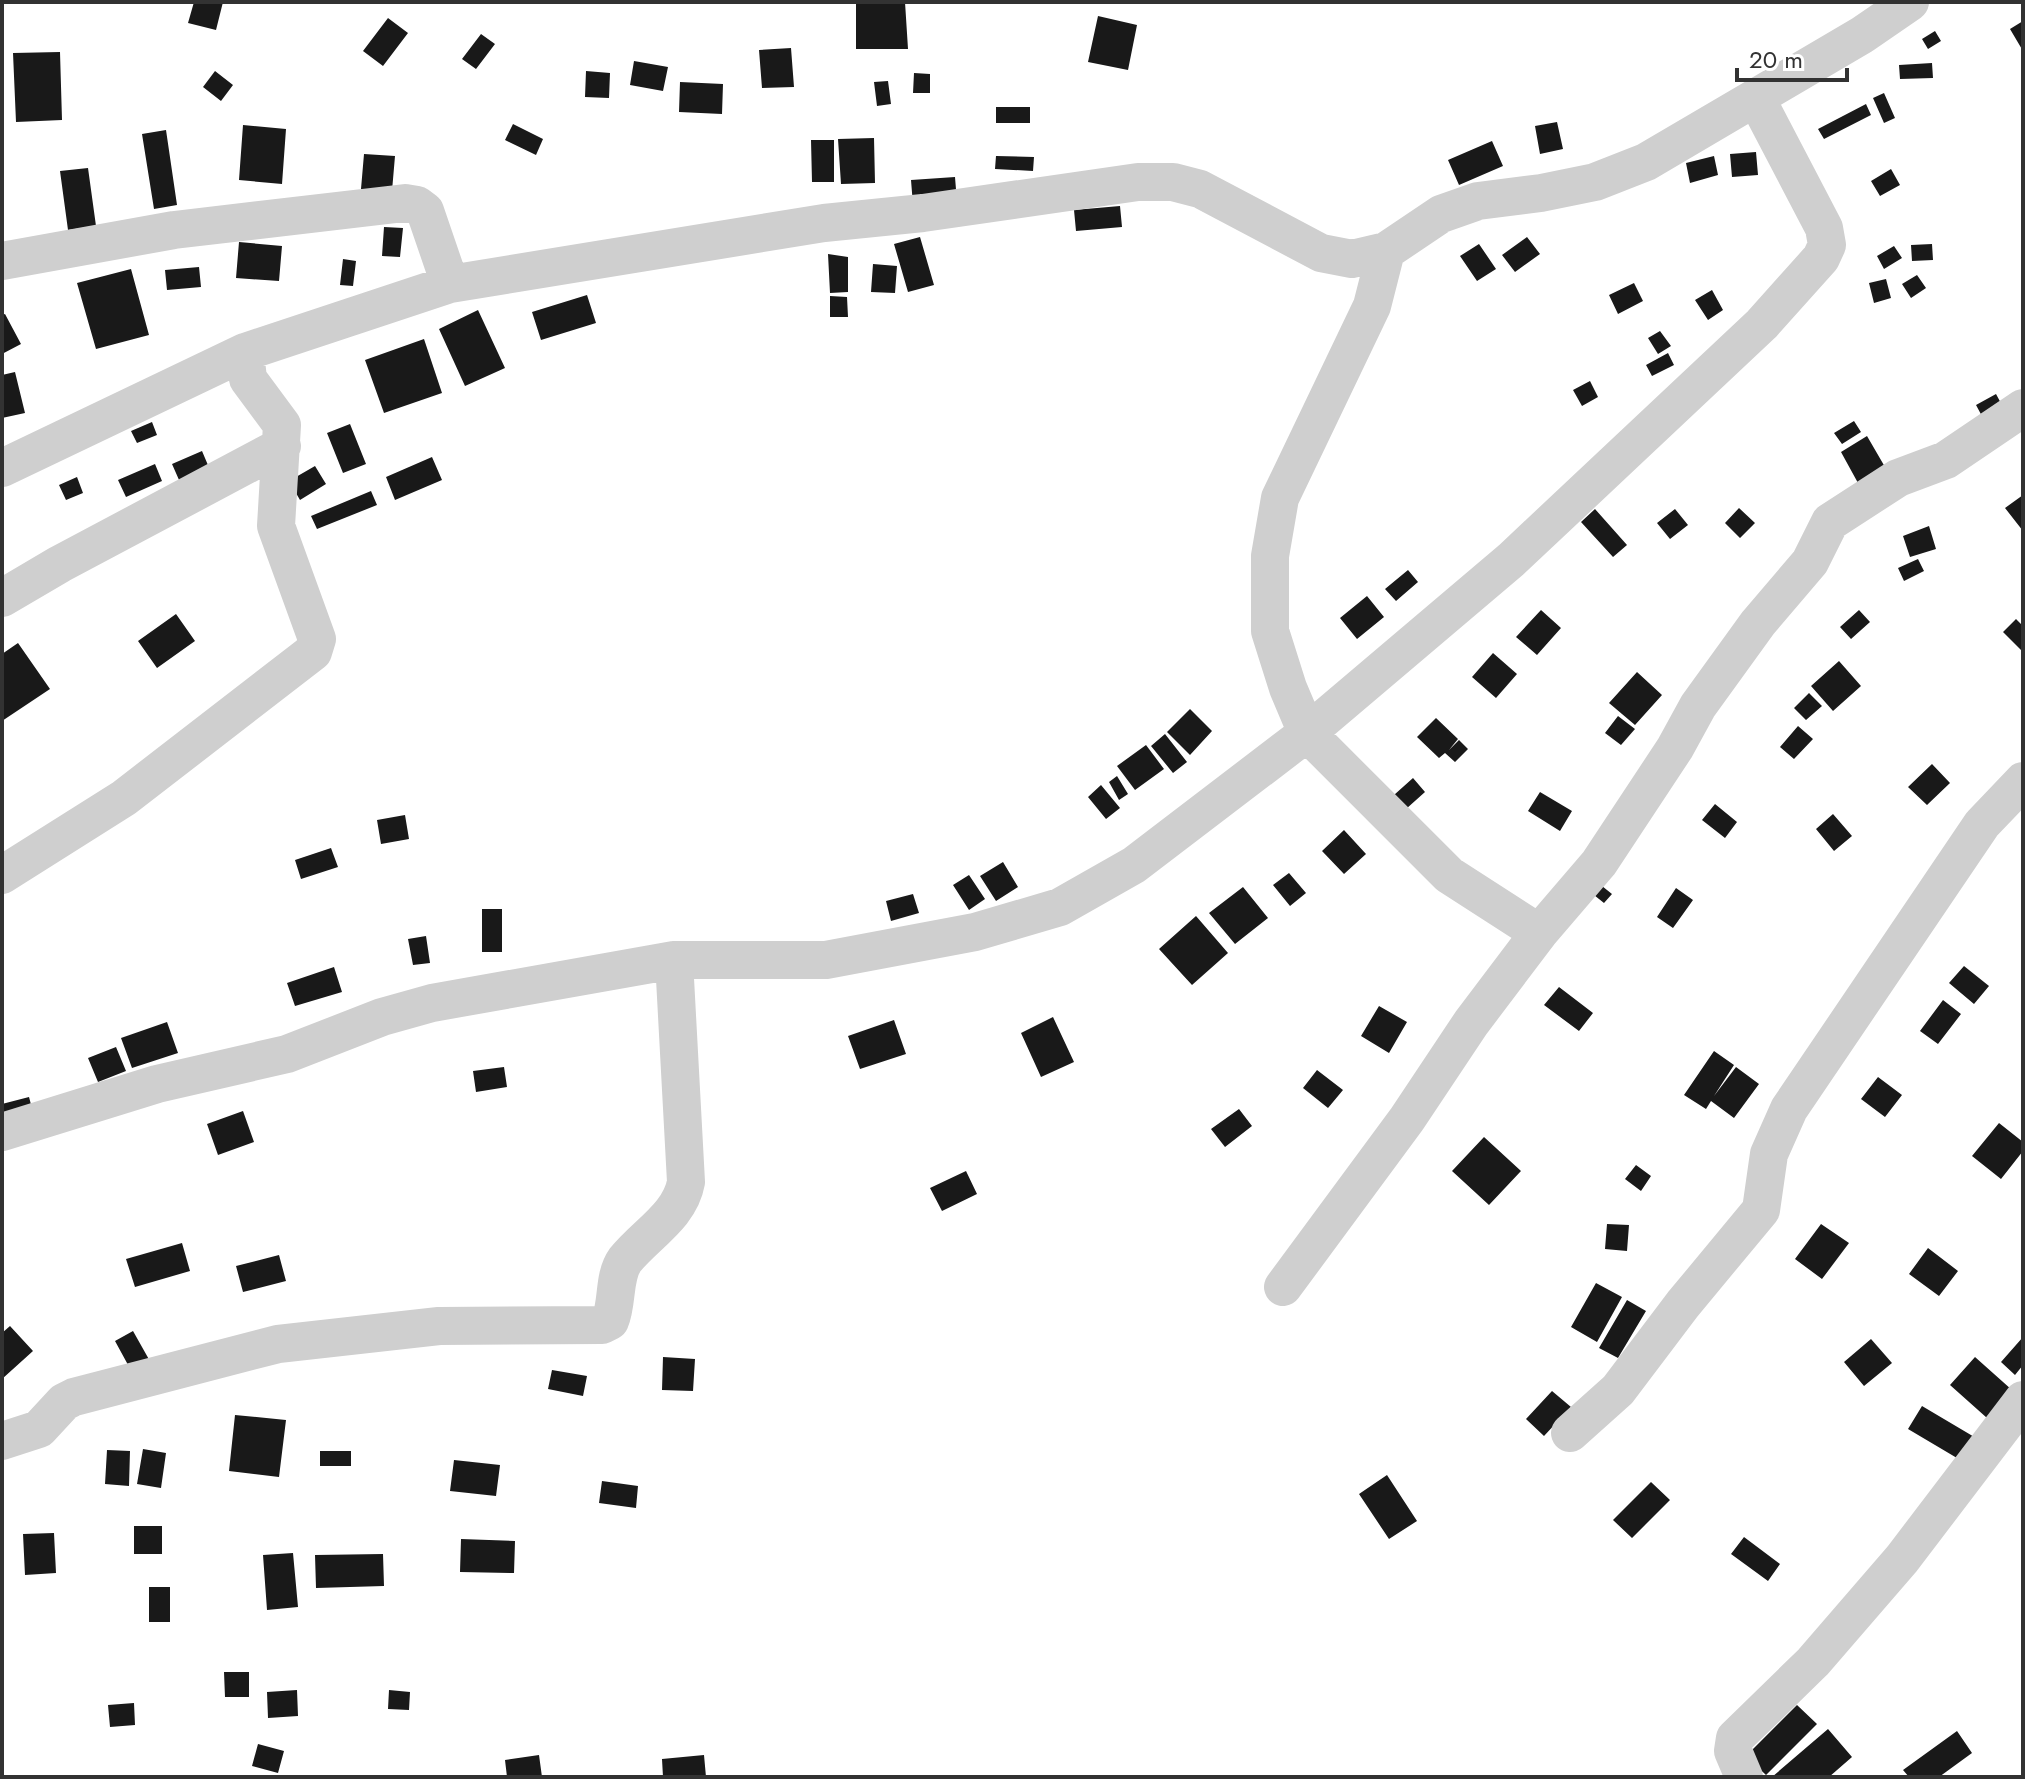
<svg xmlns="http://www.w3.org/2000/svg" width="2025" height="1779" viewBox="0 0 2025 1779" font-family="Jost,sans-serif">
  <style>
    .building { fill: #191919 }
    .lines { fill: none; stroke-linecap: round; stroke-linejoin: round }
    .minor { stroke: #cfcfcf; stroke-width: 38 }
  </style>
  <rect width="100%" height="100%" fill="#fff"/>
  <path class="building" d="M194,2H223L216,30L188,23Z
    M856,2H905L908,49H856Z
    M1098,16L1137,25L1128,70L1088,62Z
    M388,18L408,33L383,66L363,51Z
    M2023,21V51L2010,29Z
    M1935,31L1941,41L1928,49L1922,39Z
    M481,34L495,44L476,69L462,59Z
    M791,48L794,87L762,88L759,50Z
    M60,52L62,120L16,122L13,53Z
    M634,61L668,67L663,91L630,85Z
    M1932,63L1933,78L1900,79L1899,65Z
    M215,71L233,85L221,101L203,87Z
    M586,71L610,73L609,98L585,97Z
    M914,73L930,74V93H913Z
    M888,81L891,104L877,106L874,82Z
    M680,82L723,84L722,114L679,112Z
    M1884,93L1895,118L1884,123L1873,98Z
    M1866,104L1871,115L1824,139L1818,129Z
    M996,107H1030V123H996Z
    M1557,122L1563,149L1540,154L1535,126Z
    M513,124L543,139L536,155L505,140Z
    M243,125L286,129L282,184L239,180Z
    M166,130L177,205L154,209L142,134Z
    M874,138L875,183L841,184L838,139Z
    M811,140H834V182H812Z
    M1492,141L1503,166L1459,185L1448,160Z
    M1756,152L1758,175L1732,177L1730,154Z
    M364,154L395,156L392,191L361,189Z
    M996,156L1034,157L1033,171L995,169Z
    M1714,156L1718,175L1690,183L1686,163Z
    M88,168L96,226L68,230L60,171Z
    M1891,169L1900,185L1880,196L1871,181Z
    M955,177L957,202L913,205L911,180Z
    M1120,206L1122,227L1076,231L1074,210Z
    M384,227L403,228L400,257L382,256Z
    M920,237L934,285L908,292L894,244Z
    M1527,237L1540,254L1515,272L1502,255Z
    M239,242L282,246L279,281L236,278Z
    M1479,244L1496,269L1477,281L1460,256Z
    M1932,244L1933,260L1912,261L1911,245Z
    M1894,246L1902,258L1884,269L1877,256Z
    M828,254L848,257V292L830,293Z
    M343,259L356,261L353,286L340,285Z
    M873,264L897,266L895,293L871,292Z
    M199,267L201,287L167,290L165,270Z
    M131,269L149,335L96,349L77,283Z
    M1917,275L1926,288L1911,298L1902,284Z
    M1886,279L1891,298L1874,303L1869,283Z
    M1634,283L1643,301L1618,314L1609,295Z
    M1712,290L1723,310L1708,320L1695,300Z
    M587,295L596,323L541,340L532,312Z
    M830,296L847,297L848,317H830Z
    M478,310L505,368L465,386L439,329Z
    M5,314L21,344L2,354V315Z
    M1660,331L1671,346L1658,354L1648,338Z
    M424,339L442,393L384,413L365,360Z
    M1668,353L1674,365L1652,376L1646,365Z
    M15,372L25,413L2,418V375Z
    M1590,381L1598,397L1582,406L1573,390Z
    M1996,394L2003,407L1983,418L1976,405Z
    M1854,421L1861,432L1842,444L1834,433Z
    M152,422L157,435L137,443L131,431Z
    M350,424L366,464L343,473L327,433Z
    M1867,436L1885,467L1858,483L1841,452Z
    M202,451L213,477L183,489L172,464Z
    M432,457L442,480L395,500L386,477Z
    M155,464L162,481L126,497L118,480Z
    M315,466L326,484L300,500L289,481Z
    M77,477L83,493L66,500L59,485Z
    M371,491L377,505L317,529L311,516Z
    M2023,495V531L2005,508Z
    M1739,508L1755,523L1740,538L1725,523Z
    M1595,509L1627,545L1613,557L1581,522Z
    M1675,509L1688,525L1670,539L1657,523Z
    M1929,526L1936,549L1910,557L1903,536Z
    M1918,559L1924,571L1904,581L1898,568Z
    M1408,570L1418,582L1396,601L1385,589Z
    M1367,596L1384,617L1357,639L1340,618Z
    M1541,610L1561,628L1537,655L1516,637Z
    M1859,610L1870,622L1851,639L1840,627Z
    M176,614L195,641L157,668L138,641Z
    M2016,619L2023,626V652L2003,632Z
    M18,643L50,689L2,721V654Z
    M1493,653L1517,674L1496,698L1472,677Z
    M1839,661L1861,686L1833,711L1811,686Z
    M1637,672L1662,695L1635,725L1609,703Z
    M1809,693L1822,706L1806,720L1794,708Z
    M1190,709L1212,731L1190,755L1167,732Z
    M1618,716L1635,729L1621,745L1605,733Z
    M1436,718L1458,739L1449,750L1459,740L1468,749L1455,762L1445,753L1439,758L1417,737Z
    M1798,726L1813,739L1794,759L1780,747Z
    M1165,734L1187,762L1173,773L1151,746Z
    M1146,745L1164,769L1135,790L1117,766Z
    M1932,764L1950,783L1927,805L1908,787Z
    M1117,776L1128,794L1119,800L1109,782Z
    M1413,778L1425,792L1406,809L1394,795Z
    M1101,785L1120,808L1106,819L1088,797Z
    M1540,792L1572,811L1560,831L1528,811Z
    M1715,804L1737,822L1725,838L1702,820Z
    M1833,814L1852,836L1834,851L1816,829Z
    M405,815L409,839L381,844L377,820Z
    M1344,830L1366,854L1344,874L1322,851Z
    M331,848L338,867L301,879L295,860Z
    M1003,862L1018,887L996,901L980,876Z
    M1289,873L1306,893L1290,906L1273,885Z
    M969,875L985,899L969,910L953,885Z
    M1597,882L1612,894L1604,903L1589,891Z
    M1243,887L1268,918L1235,944L1209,913Z
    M1676,888L1693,900L1673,928L1657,917Z
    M913,894L919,913L891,921L886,901Z
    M482,909H502V952H482Z
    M1196,916L1228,953L1192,985L1159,949Z
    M426,936L430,963L413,965L408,939Z
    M1964,966L1989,986L1974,1004L1949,983Z
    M334,967L342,992L295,1006L287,983Z
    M1559,987L1593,1013L1579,1031L1544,1005Z
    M1943,1000L1961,1014L1938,1044L1920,1031Z
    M1379,1006L1407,1022L1389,1053L1361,1036Z
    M1053,1017L1074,1062L1041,1077L1021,1033Z
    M894,1020L906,1054L860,1069L848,1036Z
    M167,1022L178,1053L132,1068L121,1038Z
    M116,1047L126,1071L98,1082L88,1058Z
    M1714,1051L1734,1065L1714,1096L1736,1067L1759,1084L1734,1118L1711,1101L1706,1109L1684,1095Z
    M504,1067L507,1087L476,1092L473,1071Z
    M1317,1070L1343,1090L1328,1108L1303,1088Z
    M1878,1077L1902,1095L1885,1117L1861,1099Z
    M29,1097L33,1112L2,1116V1104Z
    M1239,1109L1252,1126L1225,1147L1211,1129Z
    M243,1111L254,1142L218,1155L207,1124Z
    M1999,1123L2023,1142V1151L2001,1179L1972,1156Z
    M1484,1137L1521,1171L1489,1205L1452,1171Z
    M1636,1165L1651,1176L1641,1191L1625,1179Z
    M966,1171L977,1194L942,1211L930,1188Z
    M1607,1224L1629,1225L1627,1251L1605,1249Z
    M1821,1224L1849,1243L1822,1279L1795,1259Z
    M182,1243L190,1271L135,1287L126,1259Z
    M1928,1248L1958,1271L1939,1296L1909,1274Z
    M279,1255L286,1281L243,1292L236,1266Z
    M1596,1283L1622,1297L1597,1342L1571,1327Z
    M1627,1300L1646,1311L1618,1358L1599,1348Z
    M10,1326L33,1351L2,1379V1333Z
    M133,1331L151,1363L133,1374L115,1341Z
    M2023,1337V1365L2015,1375L2001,1362Z
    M1871,1339L1892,1363L1864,1386L1844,1362Z
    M663,1357L695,1359L693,1391L662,1390Z
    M1975,1357L2012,1390L1987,1418L1950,1385Z
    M552,1370L587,1376L583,1396L548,1389Z
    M1552,1391L1571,1407L1544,1436L1526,1419Z
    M1922,1406L1976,1438L1962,1461L1908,1429Z
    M235,1415L286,1420L279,1477L229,1471Z
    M143,1449L166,1453L161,1488L137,1484Z
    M107,1450L130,1451L129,1486L105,1484Z
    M320,1451H351V1466H320Z
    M454,1460L500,1465L496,1496L450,1491Z
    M1387,1475L1417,1521L1389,1539L1359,1494Z
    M602,1481L638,1486L636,1508L599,1503Z
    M1651,1482L1670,1500L1632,1538L1613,1520Z
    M134,1526H162V1554H134Z
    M54,1533L56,1573L25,1575L23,1534Z
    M1744,1537L1780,1564L1768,1581L1731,1554Z
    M461,1539L515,1541L514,1573L460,1572Z
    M293,1553L298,1607L267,1610L263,1555Z
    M383,1554L384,1586L316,1588L315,1555Z
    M149,1587H170V1622H149Z
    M224,1672H249V1697H225Z
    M297,1690L298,1716L268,1718L267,1692Z
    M389,1690L410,1692L409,1710L388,1709Z
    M134,1703L135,1725L110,1727L108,1705Z
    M1797,1705L1817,1724L1766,1775L1746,1756Z
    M1828,1729L1852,1757L1829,1777H1772Z
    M1957,1731L1972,1753L1939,1777H1909L1903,1770Z
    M258,1744L284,1751L278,1773L252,1766Z
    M539,1755L542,1777H507L505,1760Z
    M704,1755L706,1777H663L662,1759Z"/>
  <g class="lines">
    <path class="minor" d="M1386,251L1372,306L1280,498L1270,556V631L1288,688L1307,733L1449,875L1539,933
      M2,261L174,230L405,203L417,205L425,211L450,284
      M2,468L245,352L450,284L824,223L923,213L1138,182H1173L1200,189L1321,253L1352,259L1386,251L1441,214L1478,201L1541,193L1595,182L1646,162L1862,35L1910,2
      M2,598L60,564L282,446
      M2,875L124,798L313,652L317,639L276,526L282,425L248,379L245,352
      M2,1132L157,1084L287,1054L382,1017L432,1003L674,960H826L975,932L1060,907L1134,865L1307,733L1511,560L1762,324L1821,258L1827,245L1824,228L1756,98
      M1283,1287L1407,1119L1471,1023L1539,933L1599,863L1675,748L1698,706L1758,623L1810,562L1830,522L1898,478L1946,460L2023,408
      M1570,1433L1618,1390L1683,1304L1761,1210L1769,1154L1789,1109L1982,824L2023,781
      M2,1441L39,1429L64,1402L74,1397L278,1344L439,1326L602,1325L610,1321C618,1302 613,1277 625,1260C646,1234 680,1216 686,1182L674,960
      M1744,1777L1733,1751L1735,1738L1813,1662L1902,1559L2023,1400"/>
  </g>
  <rect width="2025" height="1779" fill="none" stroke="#323232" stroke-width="8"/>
  <path d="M1737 68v12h110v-12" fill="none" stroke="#323232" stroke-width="4"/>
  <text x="1749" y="68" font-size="24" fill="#323232" stroke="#ffffff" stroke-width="6" paint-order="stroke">20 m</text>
</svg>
